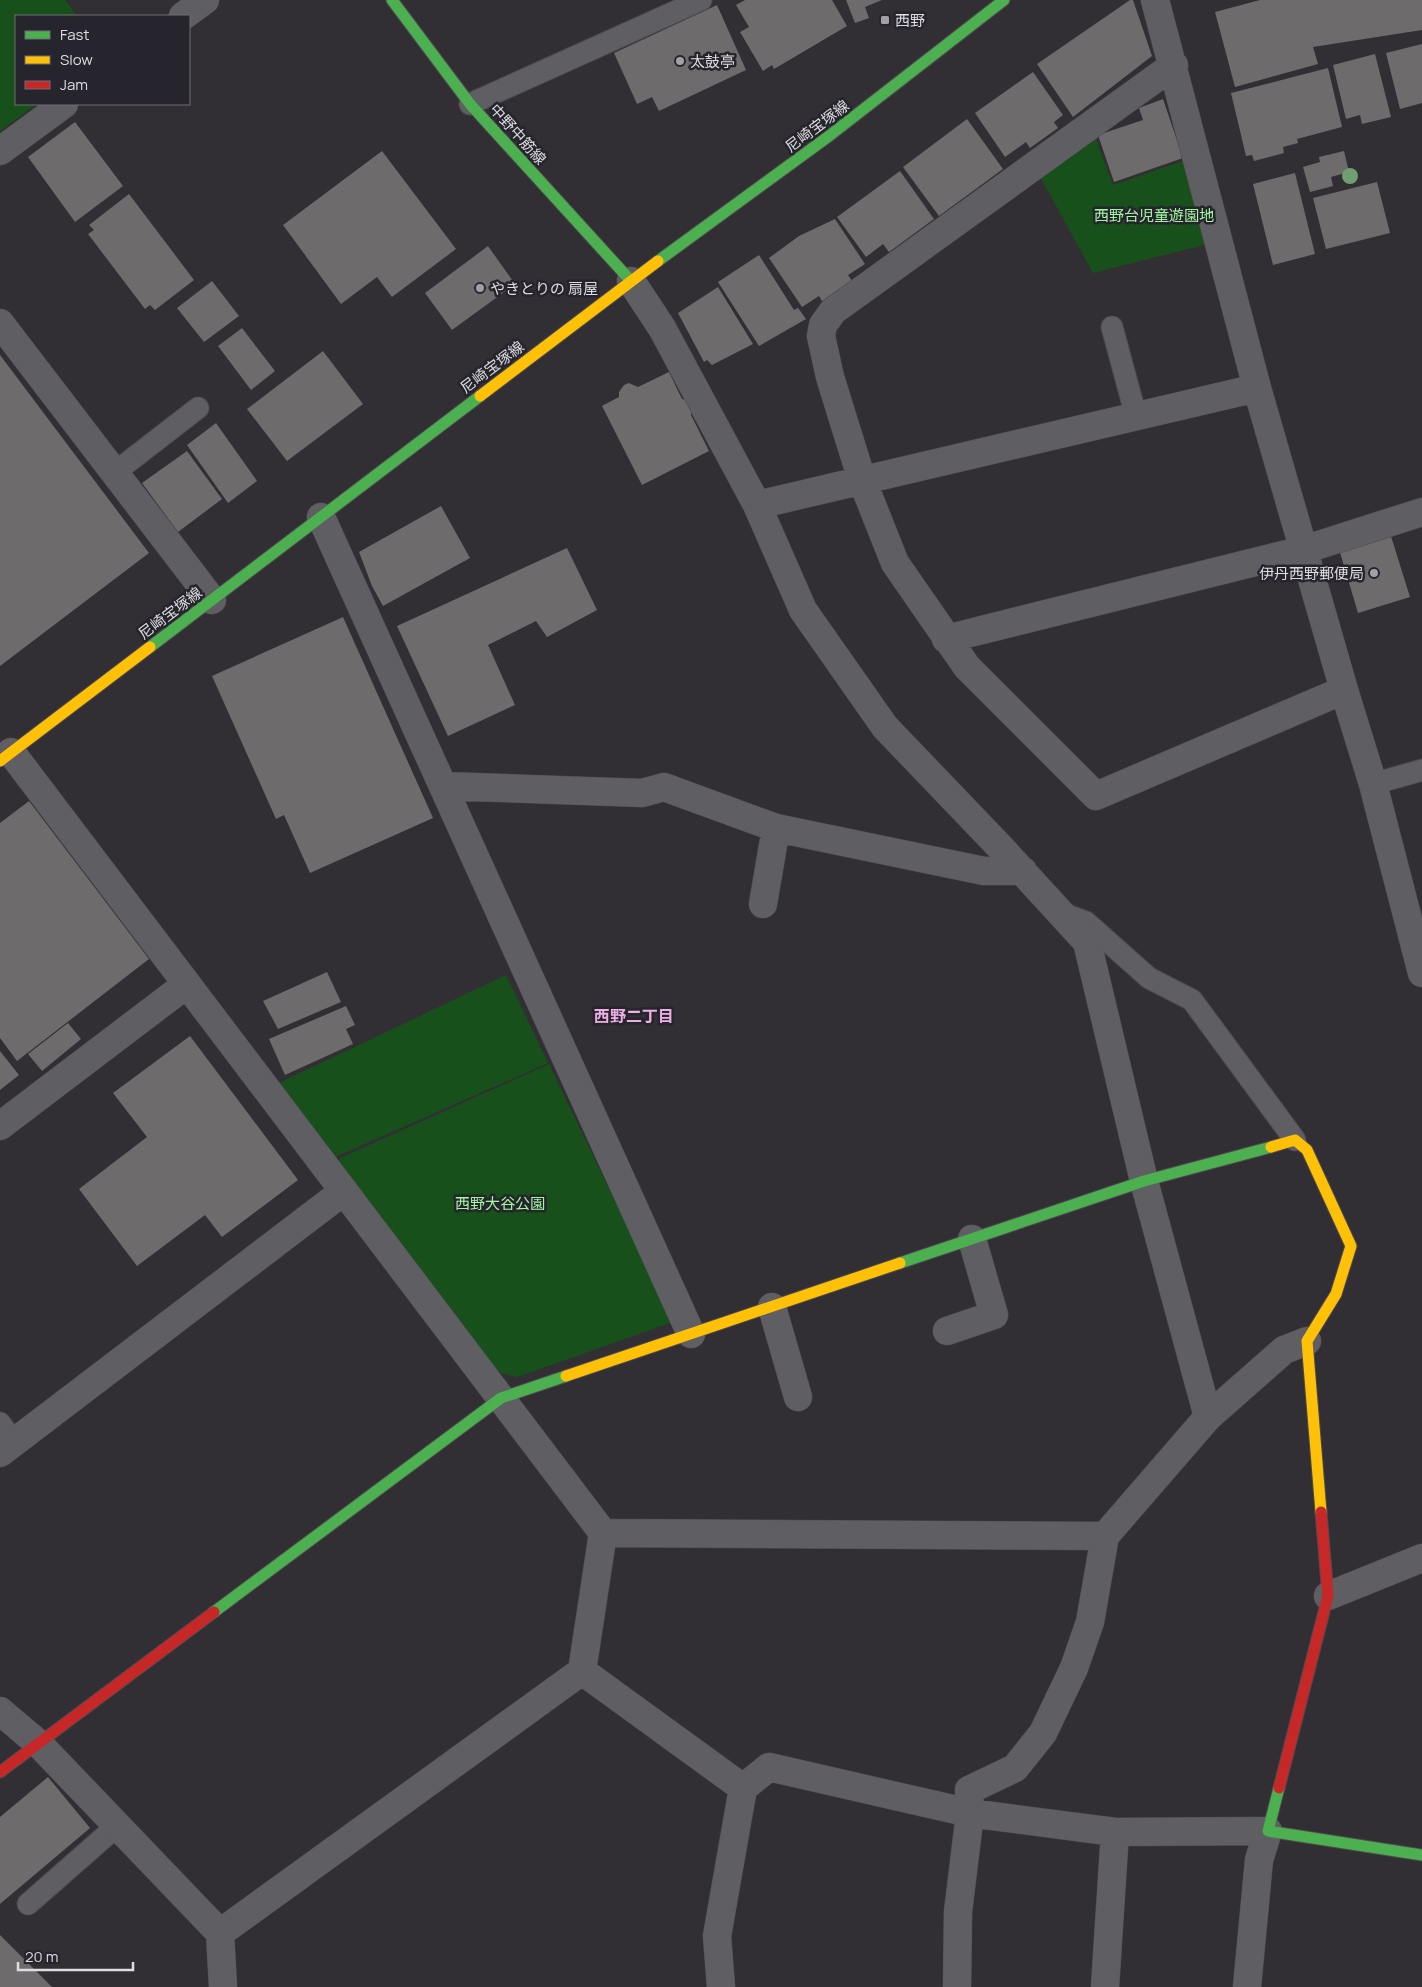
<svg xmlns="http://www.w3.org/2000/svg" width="1422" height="1987" viewBox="0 0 1422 1987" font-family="Manrope,'Noto Sans JP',sans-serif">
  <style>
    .green { fill: #18501c }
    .building { fill: #6e6b6d }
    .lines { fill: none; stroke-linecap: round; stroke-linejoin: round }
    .lane-casing { stroke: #4d4b4f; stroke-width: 23 }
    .street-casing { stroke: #4d4b4f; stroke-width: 29 }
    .fast-casing { stroke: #4d4b4f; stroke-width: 13 }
    .slow-casing { stroke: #4d4b4f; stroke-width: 13 }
    .jam-casing { stroke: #4d4b4f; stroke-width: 13 }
    .lane { stroke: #5f5e62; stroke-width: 21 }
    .street { stroke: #5f5e62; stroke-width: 28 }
    .fast { stroke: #4caf50; stroke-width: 11 }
    .slow { stroke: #ffc107; stroke-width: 11 }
    .jam { stroke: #c62828; stroke-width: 11 }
    .tree { fill: #6f9e6f }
    .poi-dot { fill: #a1a0a5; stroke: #26242c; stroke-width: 2 }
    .labels { text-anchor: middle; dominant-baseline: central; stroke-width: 5; stroke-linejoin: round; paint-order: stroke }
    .poi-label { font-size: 15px; fill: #dedde2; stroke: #26242c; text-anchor: start }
    .street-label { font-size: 15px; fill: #dedde2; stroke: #26242c }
    .park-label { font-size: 15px; fill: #a2f8a0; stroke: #26242c }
    .neighbourhood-label { font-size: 16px; font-weight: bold; fill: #ecafe4; stroke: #26242c }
  </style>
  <rect width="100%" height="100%" fill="#312f34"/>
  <path class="green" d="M0,0H65L77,16H16V104H37L0,131Z
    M1094,134L1113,185L1183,161L1208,244L1093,273L1038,173Z
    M506,975L548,1063L333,1158L279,1083Z
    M549,1064L673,1322L517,1377L498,1372L336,1160Z"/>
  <path class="building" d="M745,0H832L847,26L774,69L772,65L763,71L740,32L749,27L736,5Z
    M846,0H882L865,7L869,18L855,23Z
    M1130,0H1133L1152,56L1073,117L1037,64Z
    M1260,0H1422V30L1313,47L1318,64L1235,87L1215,12Z
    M717,5L746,70L659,111L652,97L637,104L614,53Z
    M1422,44V103L1400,109L1386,53Z
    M1375,54L1391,117L1362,124L1360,115L1346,119L1333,65Z
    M1328,68L1342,127L1297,139L1298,143L1283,147L1284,153L1254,161L1252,155L1246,156L1231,93Z
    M1033,72L1063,115L1054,122L1058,128L1030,148L1026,142L1005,157L975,113Z
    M1163,99L1183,158L1114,182L1098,135L1143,120L1139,108Z
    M967,119L1003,169L939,216L903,167Z
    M75,122L123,186L75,222L28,157Z
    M382,151L456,249L392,297L377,277L341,304L283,225Z
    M1344,151L1349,172L1331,177L1333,186L1310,192L1303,167L1320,162L1319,157Z
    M900,171L934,219L889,252L883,244L866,257L837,217Z
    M1295,173L1315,254L1273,265L1253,184Z
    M1377,182L1390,233L1326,249L1313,198Z
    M129,194L194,280L155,310L150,305L145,309L88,234L94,230L89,225Z
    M835,219L865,264L848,275L852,281L822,301L819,296L802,307L769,258L799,236Z
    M488,246L515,284L452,330L425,293Z
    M759,255L794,310L798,308L806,319L759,346L718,282Z
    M212,281L239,316L204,342L177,308Z
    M718,287L753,344L712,365L707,360L704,362L678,313Z
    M242,328L275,371L251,390L218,346Z
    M323,351L363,404L287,461L247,409Z
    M0,355L149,553L0,666Z
    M669,372L682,399L687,400L691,409V415L709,451L642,485L602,406L619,397V392L624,385L629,383L638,387Z
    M216,423L257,481L228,503L187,445Z
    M187,451L222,499L178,532L142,483Z
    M441,506L470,558L383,606L372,586L359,552Z
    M1390,533L1410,597L1358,613L1339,549Z
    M567,548L597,610L547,637L536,621L488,645L515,705L448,736L397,626Z
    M343,617L433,818L310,873L284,815L276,819L212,676Z
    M29,801L149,959L17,1061L0,1038V823Z
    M327,972L341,1002L278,1029L263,1001Z
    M346,1006L355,1025L346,1029L353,1044L285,1075L269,1039Z
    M68,1023L81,1039L42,1071L28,1054Z
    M190,1036L298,1180L222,1237L205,1215L137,1266L79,1189L147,1137L113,1093Z
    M0,1051L19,1075L0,1090Z
    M48,1777L90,1828L0,1904V1817Z
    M0,1935L52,1987H0Z"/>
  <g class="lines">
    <g class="lane-casing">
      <path id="lane" d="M470,104L701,0
        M1112,327L1136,416
        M114,473L198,408
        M1373,784L1422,770
        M1067,915L1086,922L1149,978L1192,1000L1295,1140
        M0,1423L14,1442
        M28,1904L118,1825"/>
    </g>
    <g class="street-casing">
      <path id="street" d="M1155,0L1257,388L1344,690L1373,784L1422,973
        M183,16L205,0
        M1174,65L833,311L823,325L821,336L830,377L862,480L895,563L967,667L1096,796L1344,690
        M0,151L64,104
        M631,281L662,328L757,505L803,610L885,727L1001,848L1087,942L1144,1181L1208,1417
        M0,323L212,600
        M757,505L1257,388
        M321,517L691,1334
        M946,639L1303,550L1422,512
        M11,752L603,1533L1105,1536L1208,1417L1284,1350L1307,1341
        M444,786L642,793L664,787L776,828L984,871H1023
        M763,904L776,828
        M0,1126L187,984
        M772,1307L798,1397
        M947,1331L994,1315L972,1239
        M0,1453L344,1191
        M1328,1596L1422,1558
        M582,1671L743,1788L717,1936L721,1987
        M0,1711L39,1744L220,1933L223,1987
        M743,1788L769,1767L970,1813L969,1790L1015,1768L1043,1733L1074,1668L1090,1622L1105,1536
        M1115,1832L1268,1831L1259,1860L1247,1987
        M220,1933L582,1671L603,1533
        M957,1987L958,1912L970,1813L1115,1832L1105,1987"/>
    </g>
    <g class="fast-casing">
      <path id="fast" d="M392,0L470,104L631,281
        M658,261L829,136L1004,0
        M150,647L480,396
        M900,1263L1144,1181L1271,1147
        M214,1612L501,1398L566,1376
        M1279,1788L1268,1831L1422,1855"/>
    </g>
    <g class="slow-casing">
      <path id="slow" d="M480,396L658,261
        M0,761L150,647
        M1271,1147L1295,1140L1307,1150L1351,1246L1336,1294L1307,1341L1321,1512
        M566,1376L900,1263"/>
    </g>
    <g class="jam-casing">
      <path id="jam" d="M0,1772L214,1612
        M1279,1788L1328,1596L1321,1512"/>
    </g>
    <use href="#lane" class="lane"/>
    <use href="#street" class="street"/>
    <use href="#fast" class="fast"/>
    <use href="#slow" class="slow"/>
    <use href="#jam" class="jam"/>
  </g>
  <circle class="tree" cx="1350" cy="176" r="8"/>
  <g class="poi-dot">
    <rect x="880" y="15" width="10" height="10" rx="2.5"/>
    <circle cx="680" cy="61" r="5"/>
    <circle cx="480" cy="288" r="5"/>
    <circle cx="1374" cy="573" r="5"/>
  </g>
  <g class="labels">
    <g class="poi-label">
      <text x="895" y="20">西野</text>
      <text x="690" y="61">太鼓亭</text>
      <text x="490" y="288">やきとりの 扇屋</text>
      <text x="1364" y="573" text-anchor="end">伊丹西野郵便局</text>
    </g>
    <g class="street-label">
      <text transform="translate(817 126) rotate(-37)">尼崎宝塚線</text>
      <text transform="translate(518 134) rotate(48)">中野中筋線</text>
      <text transform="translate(492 367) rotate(-37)">尼崎宝塚線</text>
      <text transform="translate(170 613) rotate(-37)">尼崎宝塚線</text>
    </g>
    <g class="park-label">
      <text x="1154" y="215">西野台児童遊園地</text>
      <text x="500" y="1203">西野大谷公園</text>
    </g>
    <g class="neighbourhood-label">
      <text x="634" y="1016">西野二丁目</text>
    </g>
  </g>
  <rect x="15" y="15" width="175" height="90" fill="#26242c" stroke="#706e75"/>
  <rect x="25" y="31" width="25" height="8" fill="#4caf50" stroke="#706e75"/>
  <text x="60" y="40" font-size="15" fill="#dedde2">Fast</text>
  <rect x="25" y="56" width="25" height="8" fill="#ffc107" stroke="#706e75"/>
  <text x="60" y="65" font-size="15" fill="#dedde2">Slow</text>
  <rect x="25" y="81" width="25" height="8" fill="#c62828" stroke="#706e75"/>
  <text x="60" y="90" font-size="15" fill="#dedde2">Jam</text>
  <path d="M18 1962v8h115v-8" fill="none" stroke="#dedde2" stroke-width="2.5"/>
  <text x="25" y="1962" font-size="15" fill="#dedde2" stroke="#26242c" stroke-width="4" paint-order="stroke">20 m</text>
</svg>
